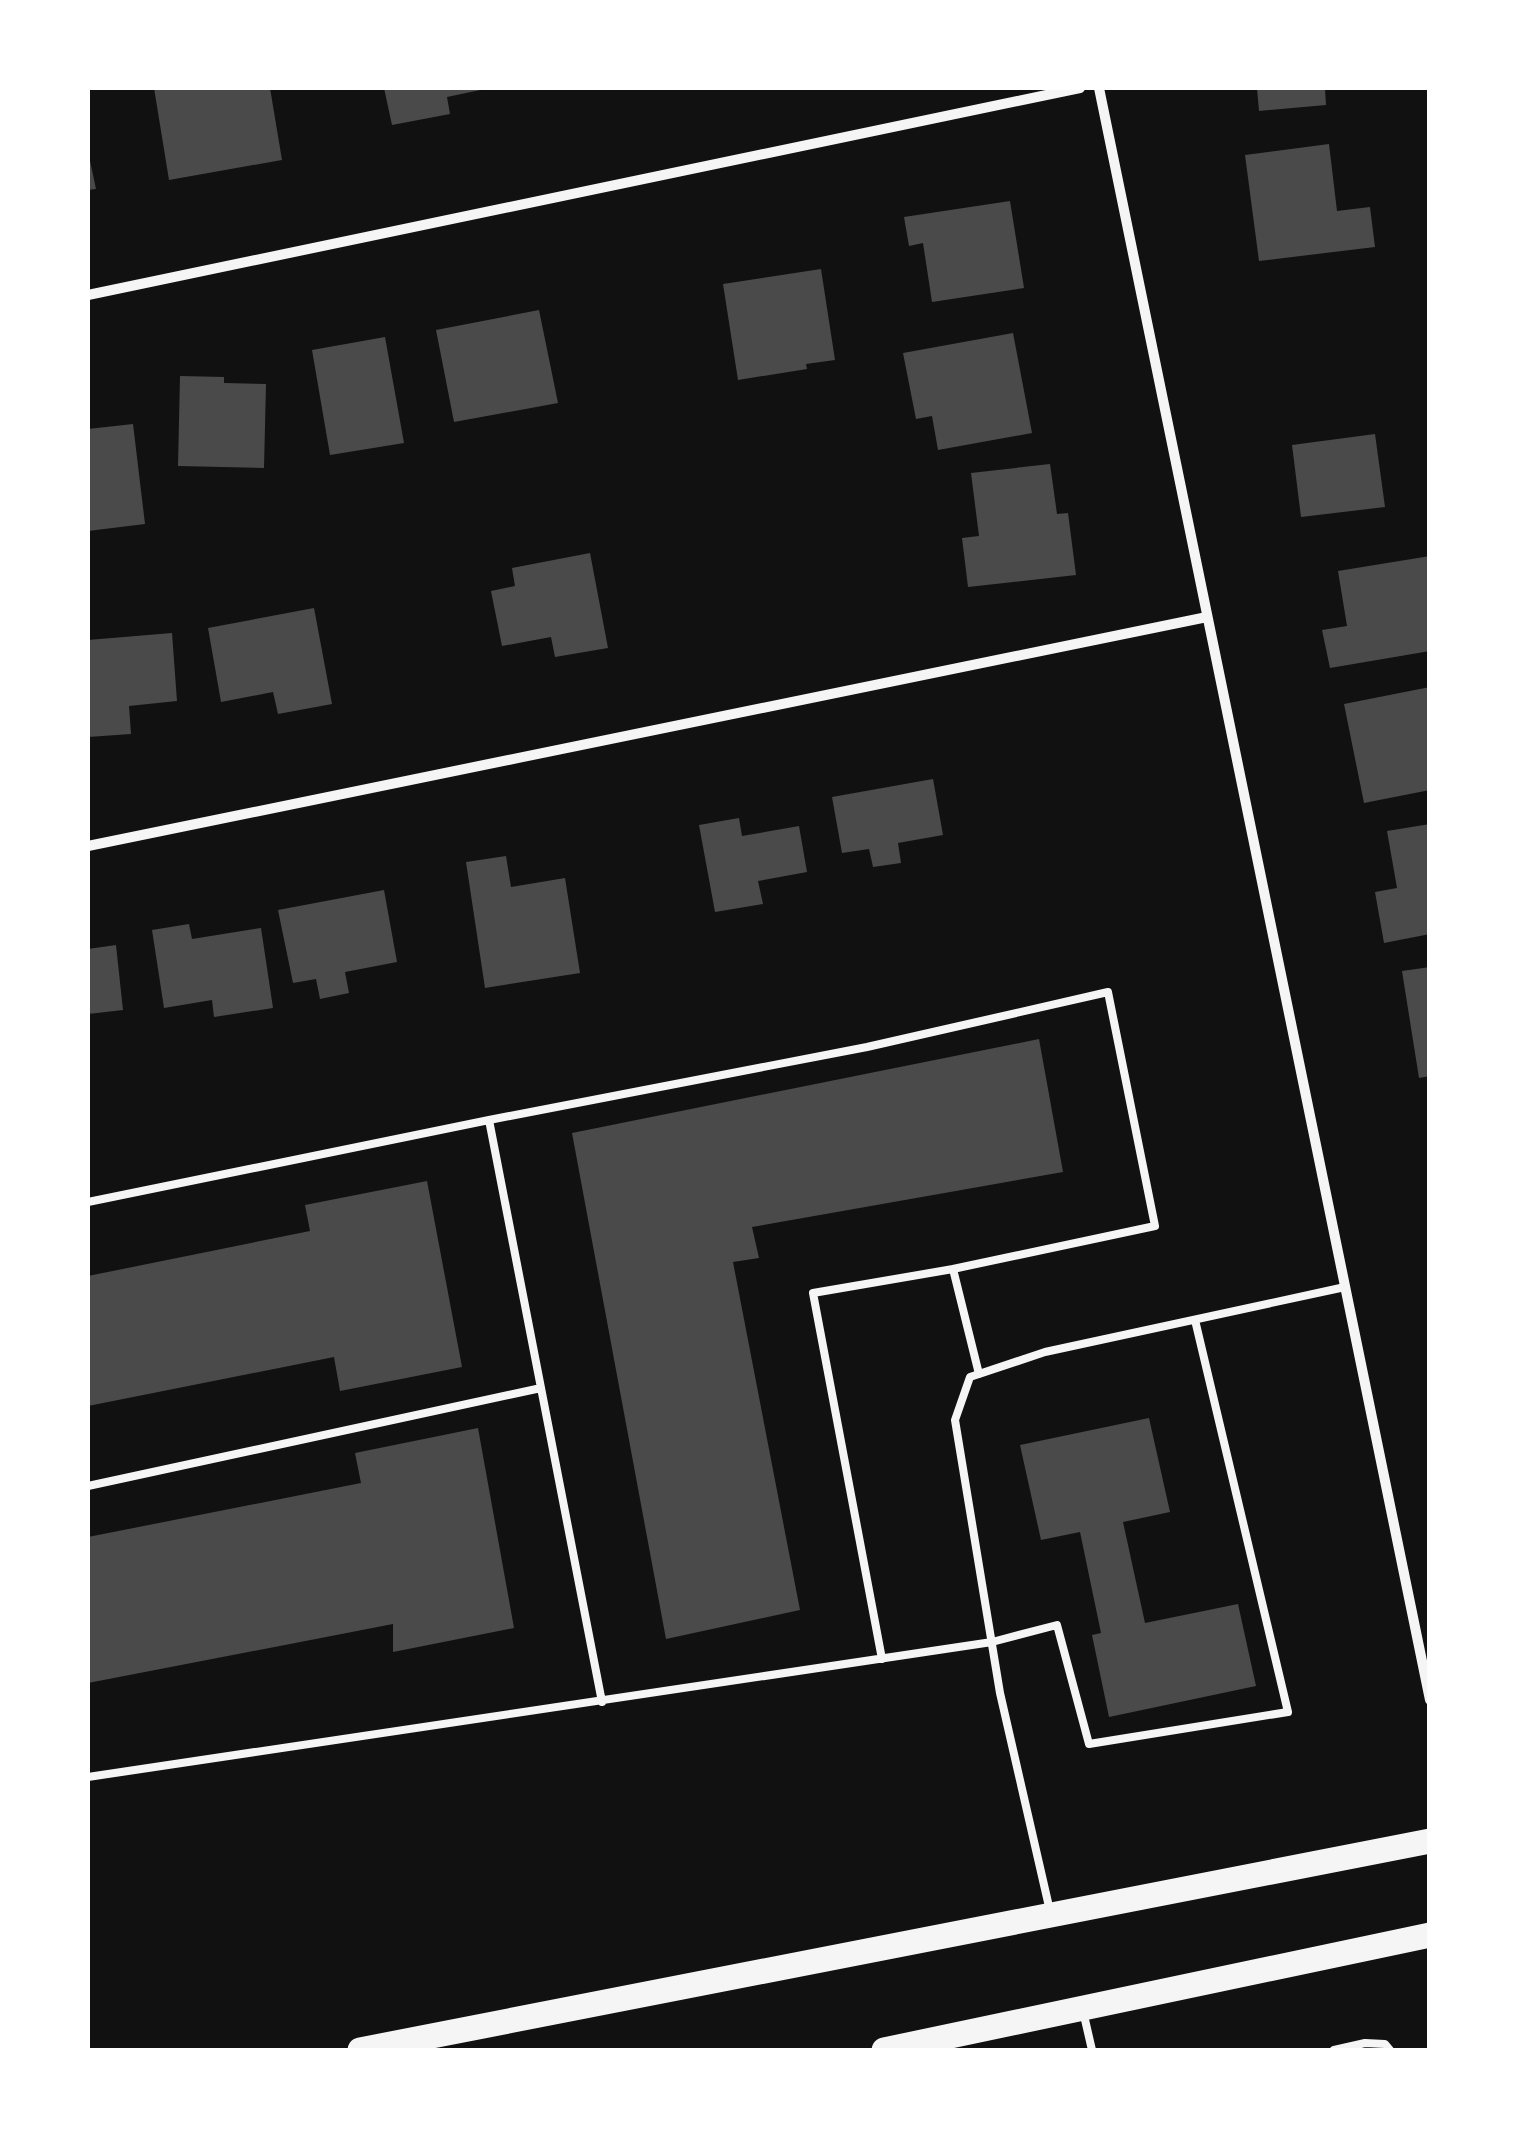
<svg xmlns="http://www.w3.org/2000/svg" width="1517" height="2138" viewBox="0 0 1517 2138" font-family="'Varela Round',sans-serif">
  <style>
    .building { fill: #4a4a4a }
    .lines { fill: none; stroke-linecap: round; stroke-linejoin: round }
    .service { stroke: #f5f5f5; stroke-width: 8 }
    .minor { stroke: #f5f5f5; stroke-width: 10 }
    .primary { stroke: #f5f5f5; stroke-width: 25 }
  </style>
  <rect width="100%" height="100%" fill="#111"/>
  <path class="building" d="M154,88H270L282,160L169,180Z
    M384,88H485V89L447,97L450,114L392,125Z
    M1257,88H1325L1326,105L1259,111Z
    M1329,144L1337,211L1370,207L1375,247L1259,261L1245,155Z
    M88,156H89L96,189L88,190Z
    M1010,201L1024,288L932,302L923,243L909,246L904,217Z
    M821,269L835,360L806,364L807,369L738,380L723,284Z
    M539,310L558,403L454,422L436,330Z
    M1013,333L1032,433L938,450L932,416L916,419L903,353Z
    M385,337L404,443L330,455L312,350Z
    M180,376L224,377V383L266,384L264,468L178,466Z
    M133,424L145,524L88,531V429Z
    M1375,434L1385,507L1301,517L1292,445Z
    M1050,464L1057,514L1068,513L1076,575L968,587L962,538L979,536L971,473Z
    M590,553L608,648L555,657L551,637L502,646L491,591L515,586L512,568Z
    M1430,556V651L1330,668L1322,630L1347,626L1338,571Z
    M314,608L332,704L278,714L273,692L221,702L208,628Z
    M172,633L177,701L129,706L131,734L88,737V640Z
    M1430,687V790L1364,803L1344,704Z
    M933,779L943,835L898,843L901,863L873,867L869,849L842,853L832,797Z
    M739,818L742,836L799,826L807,872L758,881L763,904L715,912L699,825Z
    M1430,824V934L1384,943L1375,892L1397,888L1387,831Z
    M506,856L511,887L565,878L580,973L485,988L466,862Z
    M384,890L397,962L345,972L349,993L320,999L316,979L293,983L278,910Z
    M189,924L192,939L261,928L273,1008L214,1017L212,1000L164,1008L152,930Z
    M116,945L123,1010L88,1014V949Z
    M1430,967V1076L1419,1078L1402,971Z
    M1039,1039L1063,1172L752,1227L759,1258L733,1262L800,1610L666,1639L572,1133Z
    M427,1181L462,1367L340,1391L334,1357L88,1406V1276L310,1231L305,1205Z
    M1149,1418L1170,1512L1123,1522L1145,1623L1238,1604L1256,1686L1109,1717L1092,1635L1101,1633L1080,1532L1041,1540L1020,1445Z
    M478,1428L514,1628L393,1652V1624L88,1683V1537L361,1483L355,1453Z"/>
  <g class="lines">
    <path class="service" d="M489,1120L602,1702
      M88,1202L489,1120L867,1047L1108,992L1155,1226L953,1269L813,1293L882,1659
      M953,1269L979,1374
      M88,1486L541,1388
      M88,1777L992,1642L1057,1625L1089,1744L1288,1712L1195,1320
      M1050,1911L1000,1693L955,1420L970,1377L1045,1352L1345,1287
      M1083,2011L1092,2050
      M1334,2050L1365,2043L1385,2044L1390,2050"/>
    <path class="minor" d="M1099,88L1430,1700
      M88,295L1080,88
      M88,846L1207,617"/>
    <path class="primary" d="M360,2050L1430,1841
      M884,2050L1430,1935"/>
  </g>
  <rect width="1517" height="2138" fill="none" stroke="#ffffff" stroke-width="180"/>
</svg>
